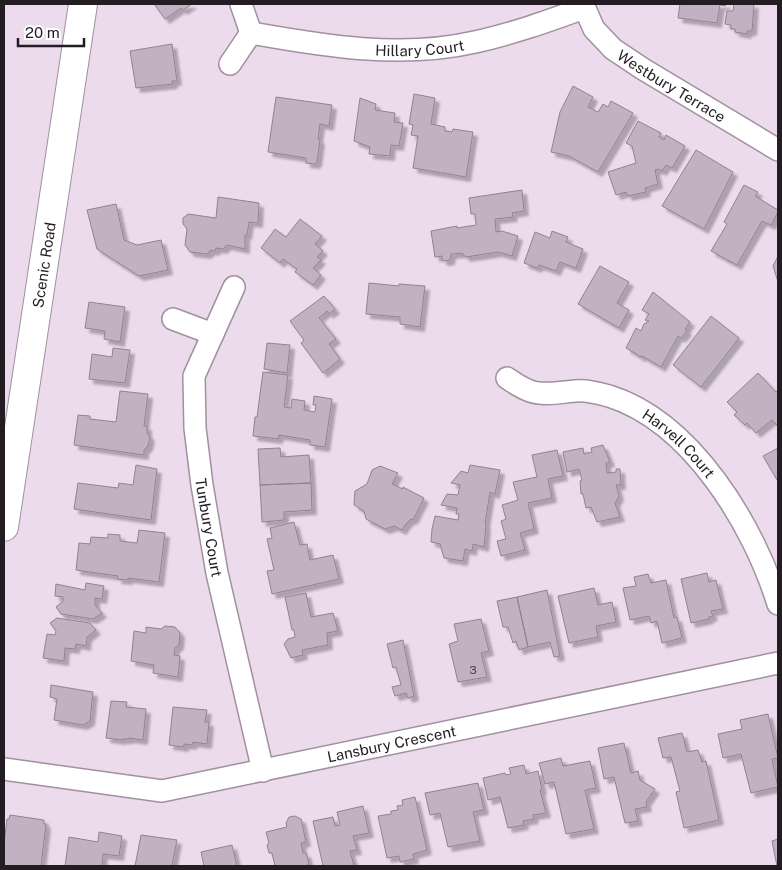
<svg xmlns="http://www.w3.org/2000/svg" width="782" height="870" viewBox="0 0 782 870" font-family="'Public Sans',sans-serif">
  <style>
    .building { fill: #c2b1c2; stroke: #918291; filter: url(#shadow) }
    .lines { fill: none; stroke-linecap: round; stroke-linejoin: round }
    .street-casing { stroke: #a090a0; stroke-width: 24 }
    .secondary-casing { stroke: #a090a0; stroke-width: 30 }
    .street { stroke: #fff; stroke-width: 21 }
    .secondary { stroke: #fff; stroke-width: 28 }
    .labels { text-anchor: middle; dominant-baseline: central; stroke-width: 4; stroke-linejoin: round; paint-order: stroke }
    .number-label { font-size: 12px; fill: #4b414b }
    .street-label { font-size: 15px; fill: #231c23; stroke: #fff }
  </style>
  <defs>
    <filter id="shadow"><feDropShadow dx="4.5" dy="4.5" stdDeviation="1" flood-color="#0004"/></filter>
  </defs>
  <rect width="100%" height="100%" fill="#ecdbec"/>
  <path class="building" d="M154,4H192L183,10L181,8L165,19Z
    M680,4H726L725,6L720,5L717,23L678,18Z
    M734,4H754L752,31H747V34L735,32V29H731V25L725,24L727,11H733Z
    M172,44L177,81H172L173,84L136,88L130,51Z
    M573,86L593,97L588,107L598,112L603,104L608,107L611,101L633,113L598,172L569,156L551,152L560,112Z
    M414,94L435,98L431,124L445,127V131L452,132L453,129L473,132L466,177L413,168L418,136L411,135L413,125L409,124Z
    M276,97L332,105L329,126L320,124L318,139L320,140L317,162L315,164L306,163V158L268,152Z
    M360,98L376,104L375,110L395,113L394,122L403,123L399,146L391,145L390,156L369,154L370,147L354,141Z
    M638,121L661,133L659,137L664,140L666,135L685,146L672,168L666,165L662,171L658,169L655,170L658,184L645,188L646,192L628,196L626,192L616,195L608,172L636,163L632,146L626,143Z
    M696,150L733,172L704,229L662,206Z
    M744,185L758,192L755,196L778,210V212L771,225L762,221L737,265L711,251L727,224L724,222Z
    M522,190L524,211L512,213L513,217L495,219L496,232L502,231L518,236L512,256L498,252L466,257L462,253L451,254L450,260L445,261L442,260V256L435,257L431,231L457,226V228L476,225L475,214H471L469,198Z
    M218,197L259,203L258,223L249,222L247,235H245V249L227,245L223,249L216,248L215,251L211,250L207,254L190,252L185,245L187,229L183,224V218L188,214L216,218Z
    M116,204L124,240L137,245L161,240L168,270L139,276L97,249L87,210Z
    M300,219L322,236L315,244L323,251L317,257L321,260L313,268L321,275L313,285L295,272L297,269L283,259L280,263L261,248L275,229L286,237Z
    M552,231L568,237L566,242L583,249L576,268L560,262L556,271L539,265L537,268L524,263L535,232L550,238Z
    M778,256V282L773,266Z
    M600,266L629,282L617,303L629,310L619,328L578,304Z
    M369,283L399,286V284L425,286L420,327L400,324V317L366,314Z
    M653,292L690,322L685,329L687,331L681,338L678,336L661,367L642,356L639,357L638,355L626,348L636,328L641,331L644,324L649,321L645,320L649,314L642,310Z
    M324,296L335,309L329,314L327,311L319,318L336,339L329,344L340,359L323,373L301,343L304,340L290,321Z
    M89,302L125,307L120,342L104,339L105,331L85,328Z
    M711,316L739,338L701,387L673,365Z
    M267,343L290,345L287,373L264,369Z
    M113,348L130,350L125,383L89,379L92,354L112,357Z
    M263,372L288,375L284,407L291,408L292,399L305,401L304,410L315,412L316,405H313L314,396L332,399L325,447L310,445V440L279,435L278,439L253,436L255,417H257Z
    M758,373L776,392L778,391V426L772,420L756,433L747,423L745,425L734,415L737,412L727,402Z
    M120,391L148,394L144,426H147V433L150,437L148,446L144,450V455L74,445L78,415L90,416V419L116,422Z
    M603,445L610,462L606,463L607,473L616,472V469H620L621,485H616L619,496L615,503L620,517L597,522L591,507L586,508L583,494H581L580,481L582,480L579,469L567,472L563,452L583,448L584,454L592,452L591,448Z
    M280,448L281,457L309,455L311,483L260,485L258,449Z
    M778,448V479L777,480L763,456Z
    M557,450L563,476L548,479L552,498L528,503L534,529L520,533L525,550L501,556L497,541L506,539L501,521L506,519L502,505L518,500L513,482L537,477L532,455Z
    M136,465L157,469L151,520L74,509L78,483L118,488L119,483L133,485Z
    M470,465L500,470L495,494L490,492L485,524L486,525L484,547L473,544L472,551L465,549L463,561L444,558L440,544L431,542L432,529L435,516L458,520L459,514H456L457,508L441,505L447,494L458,495L460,485L451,483L461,471L468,473Z
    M380,466L398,473L392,484L403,489V487L424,498L413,520L411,519L405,525L402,530L394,526L385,529L366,519L364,511L354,505L355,491L367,484L372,470Z
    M311,483L312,510L284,512V520L262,522L260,485Z
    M294,522L300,545L307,544L310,560L333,555L339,579L272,594L267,571L274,570L267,539L272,538L270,528Z
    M139,530L165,533L159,582L128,578V580L117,579L118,576L76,570L79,543L90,544L91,537L108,538V534L120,535V541L137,543Z
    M707,573L709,582L716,580L723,609L711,611L713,616L709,617V619L691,623L681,579Z
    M648,574L651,583L666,580L674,618L677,617L682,638L662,643L657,621L651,623L649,616L630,620L623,588L636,586L634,577Z
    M86,583L104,586L102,599L95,598V605L102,613L93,619L61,614L56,607L63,601V597L55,596L56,584L85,590Z
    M594,588L598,605L612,602L616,622L596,626L598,637L569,643L558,596Z
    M547,590L560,656L554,657L550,642L528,647L517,597Z
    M306,593L311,617L333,613L338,631L327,633L328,645L302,650L303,655L291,658L284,644L288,639L295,637L294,630H292L285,597Z
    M517,597L528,647L519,650L516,641L513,643L508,627H503L497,601Z
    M57,618L90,623L96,630L87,637L86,646L76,644L75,649L65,648L64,661L43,658L47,634L55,635L56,631L50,623Z
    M481,619L489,651L481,653L487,677L458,682L449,644L458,641L454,624Z
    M165,626L175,627L180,633L179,645L175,648L174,655L180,656L178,677L153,673L154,665L131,661L134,631L146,633V627L161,629Z
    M403,640L414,696L408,698L406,693L395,696L392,687L401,685L396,667L393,668L387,644Z
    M51,685L93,692L90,721L83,725L54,720L57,699L50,697Z
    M111,701L127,702L126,707L146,709L143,740L129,738V739H122V740L106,738Z
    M173,707L207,710L205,722H209L207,744L193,742L192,745L184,744V747L169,745Z
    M768,714L778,758L772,759L778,787L751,793L741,754L723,758L718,734L742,729L740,720Z
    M682,733L687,752L698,750L702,762L706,761L719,820L684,828L676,792L680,791L671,757L663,758L658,738Z
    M624,743L631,773L638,771L640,780L655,789L646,802L647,807L635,809L638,821L625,823L614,777L604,779L598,748Z
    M561,758L563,766L590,761L596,788L585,790L594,829L566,834L554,782L545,784L539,763Z
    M524,765L526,774L538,771L542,790H540L546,813L533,815L534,819L523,821L524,825L508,828L500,797L488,800L483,778L505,773L506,775L511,774L509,768Z
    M478,783L484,810L473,812L480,841L448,847L440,813L430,815L425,793Z
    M415,797L427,850L413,854L414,859L400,862L399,856L387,858L378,816L391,814V811L398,810L397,806L403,805L402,800Z
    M363,806L369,833L353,836L357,850L350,851L354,866H323L313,821L333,817L335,826L340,825L337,812Z
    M10,815L44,820V824H46L41,866H4V844L7,819H9Z
    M295,816L301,819L306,842L301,843L303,853H306L309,864L306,866H275L272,853H269L267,845L269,843L266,832L287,827L286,823L289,817Z
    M99,832L122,836L119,856L103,854L102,866H65L69,837L98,842Z
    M141,835L177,840L172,866H135Z
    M778,839V866H777L772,841Z
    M232,845L237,866H204L201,852Z"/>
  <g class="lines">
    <g class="street-casing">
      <g id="street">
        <path d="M241,4L251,33"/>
        <path id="s1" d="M583,4L594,29L613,49L643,69L778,150"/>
        <path id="s2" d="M251,33C324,46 401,59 475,42C512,34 548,21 584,8"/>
        <path d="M230,64L251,33"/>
        <path id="s3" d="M234,287L194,376L195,428L202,485L217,573L263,771"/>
        <path d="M173,319L213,334"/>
        <path id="s4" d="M507,378C514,383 522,388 530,391C543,396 562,392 575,391C587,390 598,393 609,396C692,422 754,526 778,604"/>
        <path id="s5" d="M4,769L162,791L778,663"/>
      </g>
    </g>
    <g class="secondary-casing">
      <g id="secondary">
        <path id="s6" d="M4,527L83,4"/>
      </g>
    </g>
    <use href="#street" class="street"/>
    <use href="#secondary" class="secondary"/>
  </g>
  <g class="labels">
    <g class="number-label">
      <text x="473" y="670">3</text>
    </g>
    <g class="street-label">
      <text stroke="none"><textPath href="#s2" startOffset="170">Hillary Court</textPath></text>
      <text stroke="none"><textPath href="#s1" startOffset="124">Westbury Terrace</textPath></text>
      <text stroke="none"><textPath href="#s6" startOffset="265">Scenic Road</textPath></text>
      <text stroke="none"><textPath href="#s4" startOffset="192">Harvell Court</textPath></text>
      <text stroke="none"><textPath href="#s3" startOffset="250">Tunbury Court</textPath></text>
      <text stroke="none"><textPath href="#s5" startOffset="394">Lansbury Crescent</textPath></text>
    </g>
  </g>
  <rect width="782" height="870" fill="none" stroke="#231c23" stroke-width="10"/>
  <path d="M18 38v8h66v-8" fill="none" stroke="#231c23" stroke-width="2.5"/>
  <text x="25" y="38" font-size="15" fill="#231c23" stroke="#ffffff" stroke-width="4" paint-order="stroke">20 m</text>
</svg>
